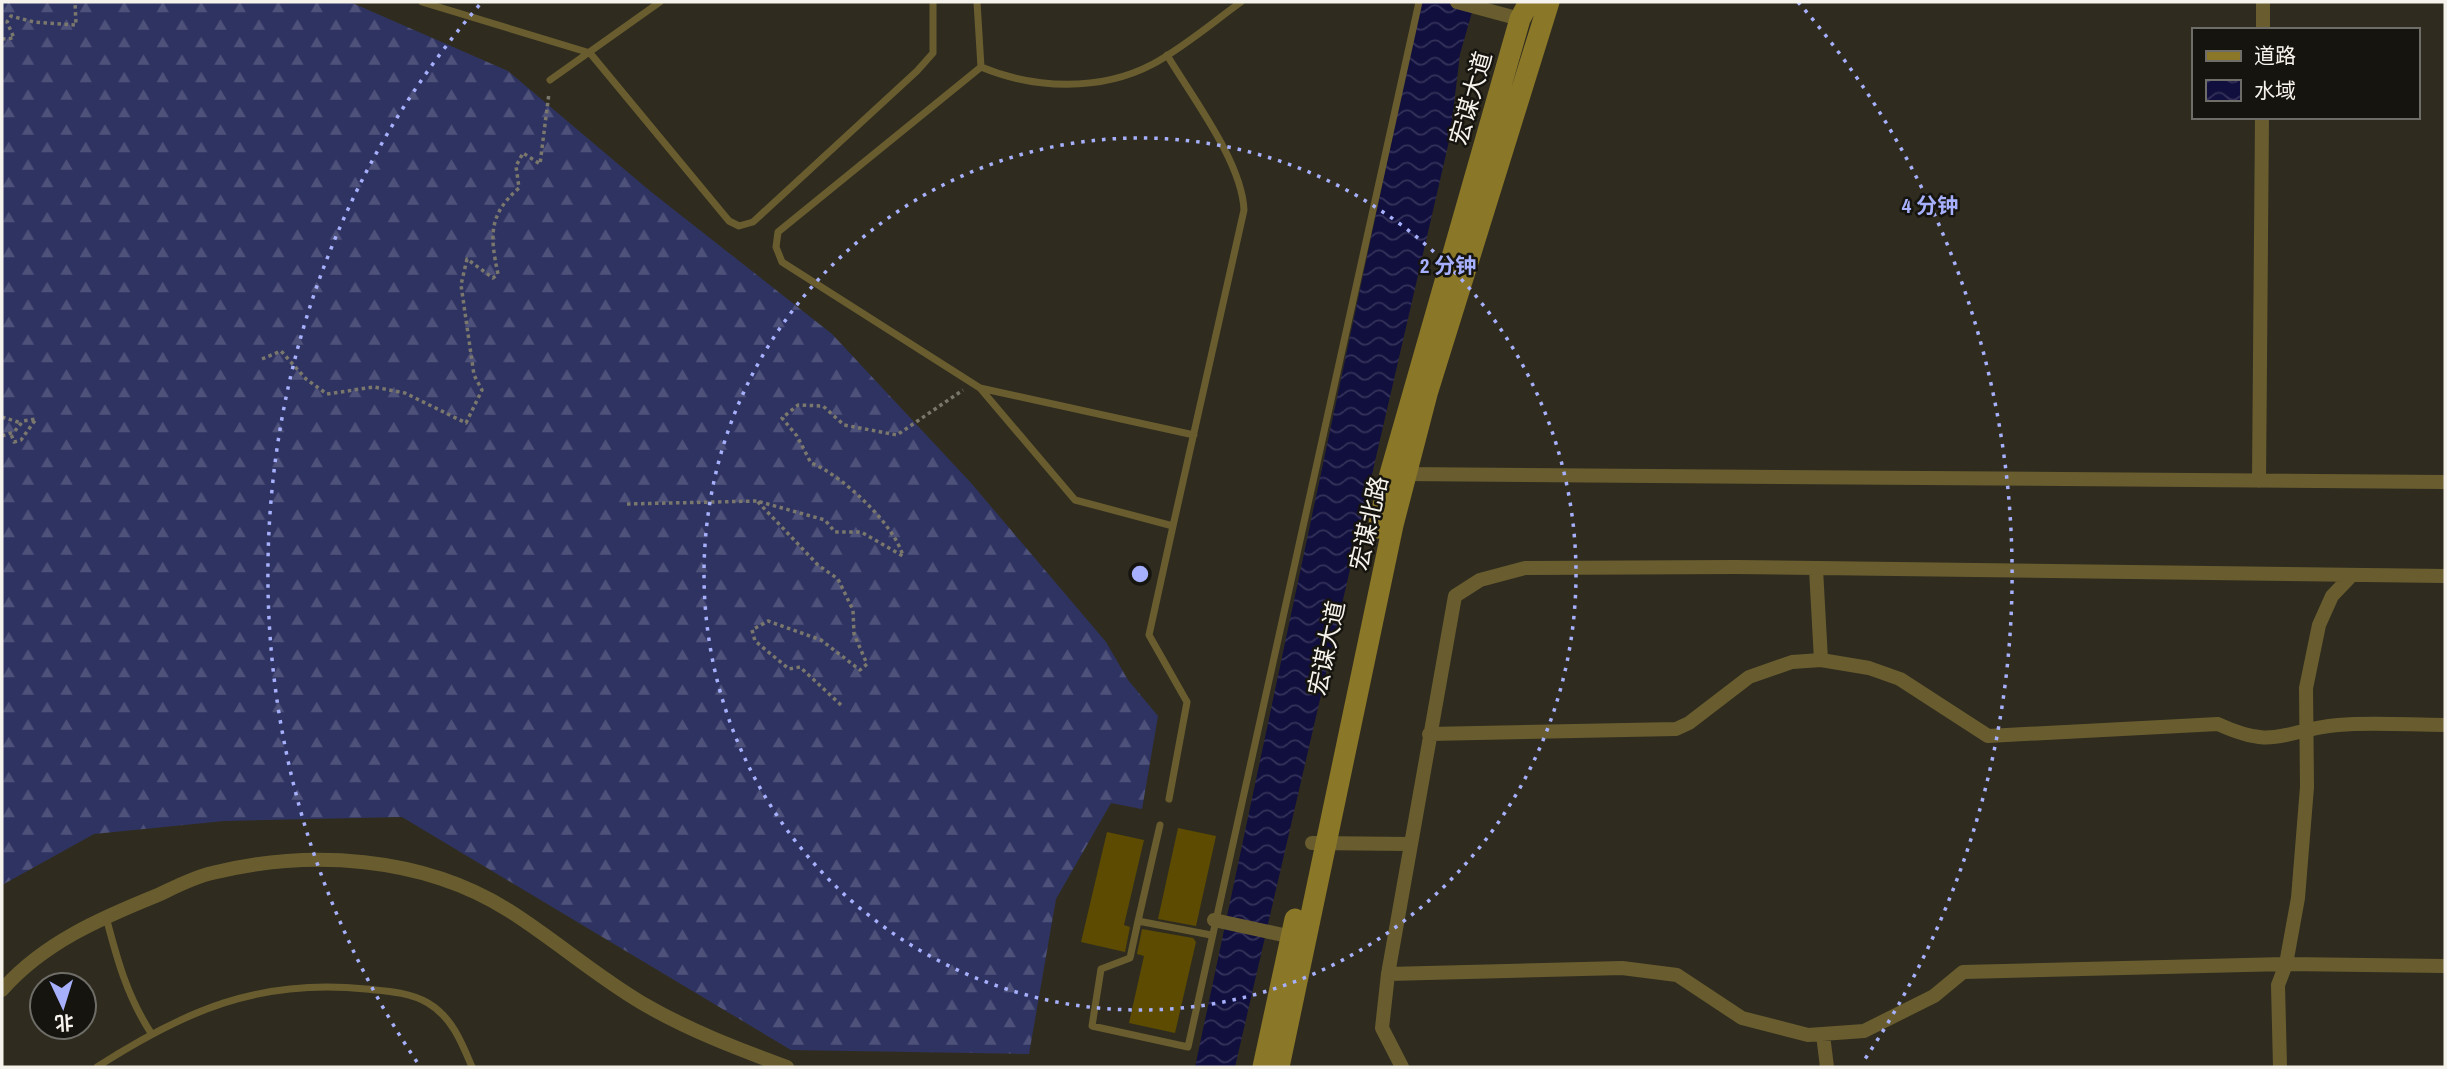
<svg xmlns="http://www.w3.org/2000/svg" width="2447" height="1069" viewBox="0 0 2447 1069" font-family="'Archivo Narrow','Noto Sans SC',sans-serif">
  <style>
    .forest { fill: url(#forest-firs) }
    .water { fill: url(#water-waves) }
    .building { fill: #5c4b00 }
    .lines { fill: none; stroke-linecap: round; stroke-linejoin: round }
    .path { stroke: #7a776c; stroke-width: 3.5; stroke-dasharray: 3.5 3.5; stroke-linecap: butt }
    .lane { stroke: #695d2f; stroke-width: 7 }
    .street { stroke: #695d2f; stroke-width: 14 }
    .secondary { stroke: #8b7728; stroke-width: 21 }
    .ring { fill: none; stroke: #a7b0fc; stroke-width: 3.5; stroke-dasharray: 3.5 7 }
    .labels { text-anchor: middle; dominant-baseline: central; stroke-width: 5; stroke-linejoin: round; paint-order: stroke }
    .street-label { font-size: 24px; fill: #f5f3eb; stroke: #16140f }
    .centre { fill: #a7b0fc; stroke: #16140f; stroke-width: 3.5 }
    .ring-label { font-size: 21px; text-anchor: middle; font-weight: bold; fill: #a7b0fc; stroke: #16140f; stroke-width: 5; stroke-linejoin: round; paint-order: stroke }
  </style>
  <defs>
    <pattern id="forest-firs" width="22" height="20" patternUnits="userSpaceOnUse" patternTransform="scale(1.75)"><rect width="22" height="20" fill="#2f3362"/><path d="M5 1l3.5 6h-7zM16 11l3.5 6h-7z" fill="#4e5179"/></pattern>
    <pattern id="water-waves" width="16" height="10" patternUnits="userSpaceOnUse" patternTransform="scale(1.75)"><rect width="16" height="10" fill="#110f3e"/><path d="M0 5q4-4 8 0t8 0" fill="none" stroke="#34325a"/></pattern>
  </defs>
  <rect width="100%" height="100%" fill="#2f2c1f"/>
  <path class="forest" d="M2,2H350L508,71L650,191L832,334L971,483L1106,642L1128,680L1158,716L1142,809L1111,803L1056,899L1029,1054L791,1050L402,817L224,821L94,834L2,885Z"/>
  <path class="water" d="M1421,2H1475L1460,54L1450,137L1235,1067H1195Z"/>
  <path class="building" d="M1178,828L1216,836L1196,926L1158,919Z
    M1107,832L1144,840L1124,925L1130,927L1125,952L1081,942Z
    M1142,929L1193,938L1196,942L1175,1033L1129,1023L1144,956L1137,954Z"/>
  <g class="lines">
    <path class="path" d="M2,39L14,38L7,22L11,16L34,22L76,25L75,2
      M262,359L281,351L306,379L327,394L374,387L405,393L466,423L482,390L474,375L461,285L467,259L493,278L498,274C490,236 488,215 519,188L516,166L523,153L540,164L549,93
      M2,417L21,423
      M2,436L14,432L23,421L36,419L21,440L14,442L11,434
      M627,504L757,501
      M841,705L800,667L789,669L755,641L752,630L768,621L821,640L860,670L867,664L854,634L853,610L838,579L818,565L757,501L825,520L835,532H861L903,556C894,524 842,475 811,463L797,436L782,418L798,405L823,406L844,425L897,435L963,390"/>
    <path class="lane" d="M422,2L590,53L729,221L739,226L753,222L917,71L933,53V2
      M977,2L981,67
      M1167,55C1192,97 1242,162 1244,210L1173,526
      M981,67L778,232L776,247L782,262L980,388L1075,500L1173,526L1149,635L1187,702L1169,799
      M981,67C1034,89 1100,92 1153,64C1184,47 1212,23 1241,2
      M550,80L660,2
      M980,388L1194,435
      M106,917C117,959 127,996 151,1033
      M1138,921L1160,825
      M1211,935L1138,921L1130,958L1101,969L1092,1026L1188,1047L1419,2
      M97,1067C184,1011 259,978 366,989C386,991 410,992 428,1003C452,1017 462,1043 472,1067"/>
    <path class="street" d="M1457,2L1520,19
      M2263,30V2
      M1400,474L2445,482
      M2259,481L2262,117
      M1816,569L1821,660
      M1429,734L1676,729L1689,723L1749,677L1792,662L1821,660L1869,668L1900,679L1988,736L2218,724C2276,751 2283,730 2338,725C2373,722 2410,725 2445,725
      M1312,843L1409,844
      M1214,920L1297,938
      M1388,974L1622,968L1677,975L1742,1018L1808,1035L1864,1031L1934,996L1963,972L2286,964L2445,966
      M2,990C43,943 101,918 158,895C175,887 194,877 212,873C309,849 422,856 508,910C554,939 596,976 642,1003C688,1030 738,1049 787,1067
      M1823,1035L1827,1067
      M1402,1067L1382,1028L1388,974L1455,596L1480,580L1525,568L1736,567L2445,576
      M2280,1067L2278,985L2286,964L2298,898L2307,787L2306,688L2319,625L2332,596L2352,575"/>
    <path class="secondary" d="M1378,528L1390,474L1520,19L1529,2
      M1263,1067L1295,919
      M1279,1067L1393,525L1427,394L1549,2"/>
  </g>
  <g class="ring">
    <circle cx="1140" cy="574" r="436"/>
    <path d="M417 1062A872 872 0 0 1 482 2M1798 2A872 872 0 0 1 1863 1062"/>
  </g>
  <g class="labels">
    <g class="street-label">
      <text transform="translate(1470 98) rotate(-74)">宏谋大道</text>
      <text transform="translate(1368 523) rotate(-77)">宏谋北路</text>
      <text transform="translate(1326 648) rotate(-78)">宏谋大道</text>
    </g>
  </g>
  <circle cx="1140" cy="574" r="10" class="centre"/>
  <g class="ring-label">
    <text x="1930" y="213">4 分钟</text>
    <text x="1448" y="273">2 分钟</text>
  </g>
  <rect width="2447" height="1069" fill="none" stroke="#f5f3eb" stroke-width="7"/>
  <rect x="2192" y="28" width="228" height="91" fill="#16140f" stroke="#6f6d67" stroke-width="2"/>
  <rect x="2206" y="51" width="35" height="10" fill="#8b7728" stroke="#6f6d67" stroke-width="2"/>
  <text x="2254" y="63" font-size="21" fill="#f5f3eb">道路</text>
  <rect x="2206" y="80" width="35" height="21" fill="url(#water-waves)" stroke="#6f6d67" stroke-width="2"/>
  <text x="2254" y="98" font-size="21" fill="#f5f3eb">水域</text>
  <g transform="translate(63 1006) rotate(176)"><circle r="33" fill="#16140f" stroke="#6f6d67" stroke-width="2"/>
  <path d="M0-5L12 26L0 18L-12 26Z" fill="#a7b0fc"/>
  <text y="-10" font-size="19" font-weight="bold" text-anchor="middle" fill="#f5f3eb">北</text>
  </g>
</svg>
